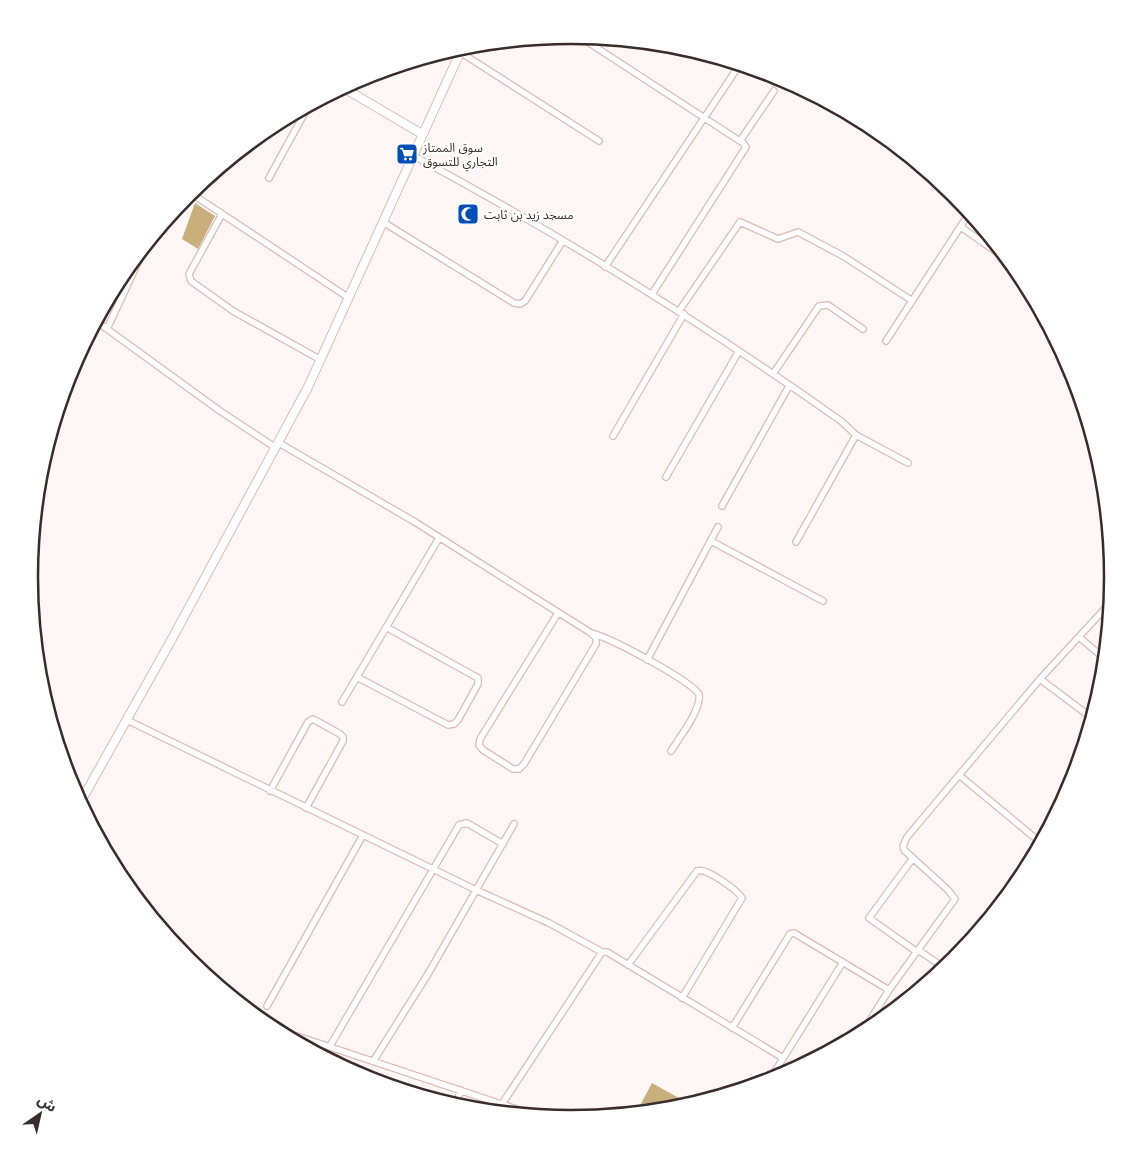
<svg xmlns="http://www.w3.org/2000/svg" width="1142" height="1154" viewBox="0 0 1142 1154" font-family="Poppins,'Noto Sans Arabic',sans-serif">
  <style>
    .forest { fill: #c9af7b }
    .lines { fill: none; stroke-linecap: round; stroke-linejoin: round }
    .street-casing { stroke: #dbbcb6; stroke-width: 8 }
    .secondary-casing { stroke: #dbbcb6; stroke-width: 10 }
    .street { stroke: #fff; stroke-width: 5.5 }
    .secondary { stroke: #fff; stroke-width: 8 }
    .labels { text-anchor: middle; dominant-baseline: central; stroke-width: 4.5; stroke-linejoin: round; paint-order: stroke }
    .poi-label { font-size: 12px; fill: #392c2a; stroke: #fff; text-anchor: start }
    .rim { fill: none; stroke: #392c2a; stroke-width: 2.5 }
  </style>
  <rect width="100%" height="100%" fill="#fef7f6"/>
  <path class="forest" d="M195,203L215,216L198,249L182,239Z
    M652,1083L688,1103L686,1106L636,1113Z"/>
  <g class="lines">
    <g class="street-casing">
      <path id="street" d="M577,35L743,143L746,147L652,294
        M460,52L599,141
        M740,141L774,91
        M412,155C561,235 704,324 841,421L856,435L796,542
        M269,178L309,105
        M189,192L349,298
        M222,214L189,274L191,281L233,311L321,360
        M383,222L514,303L520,304L525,301L562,242
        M961,227L1012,263
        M605,267L736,70L741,65
        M679,311L740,222L778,239L798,232L843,256L911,300
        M96,321L220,411L276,448
        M107,329L146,245
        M886,341L970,212
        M773,374L819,306L828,305L863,329
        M856,435L908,463
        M613,436L684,314
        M279,443L415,522L591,633L596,638V644L524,764L519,769H513L483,750L479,745L480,739L558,613
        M666,477L739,351
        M722,506L789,386
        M711,541L823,601
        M591,633C611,638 688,679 699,694C702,709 679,738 671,751
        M1079,637L1105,659
        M647,660L718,527
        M357,677L448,725L454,724L458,720L478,684V678L386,627
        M1040,679L1092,718
        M342,702L439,538
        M127,720L476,890L549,923L602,952H607L783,1058
        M959,775L1041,843
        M270,791L308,722L313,719L340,734L343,737V741L306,808
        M913,858L869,918L917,952
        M918,950L945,968
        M628,965L697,871C706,867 737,890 742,898L682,998
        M267,1006L363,835
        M267,1026L537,1116
        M732,1028L790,934L794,933L889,990
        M862,1033L889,990L955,899L948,890L904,850L903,846L907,837L1040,679L1111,602
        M330,1046L459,825L467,823L503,844
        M374,1060L428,974L514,824
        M769,1081L843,962
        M502,1104L602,952
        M455,1106L461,1090"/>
    </g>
    <g class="secondary-casing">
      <path id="secondary" d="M342,87L422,134
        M80,803L173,637L308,387L463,46"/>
    </g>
    <use href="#street" class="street"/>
    <use href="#secondary" class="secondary"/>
  </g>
  <defs>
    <g id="supermarket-square" transform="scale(1.125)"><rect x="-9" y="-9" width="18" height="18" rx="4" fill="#014eb8" stroke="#fff"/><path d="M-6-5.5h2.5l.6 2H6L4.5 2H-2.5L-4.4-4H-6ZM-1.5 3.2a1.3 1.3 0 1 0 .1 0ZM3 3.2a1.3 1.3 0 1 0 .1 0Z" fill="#fff"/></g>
    <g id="mosque-square" transform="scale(1.125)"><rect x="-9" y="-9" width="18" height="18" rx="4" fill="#014eb8" stroke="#fff"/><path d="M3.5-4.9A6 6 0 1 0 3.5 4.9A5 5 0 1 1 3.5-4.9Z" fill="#fff"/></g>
  </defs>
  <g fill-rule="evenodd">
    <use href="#supermarket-square" x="407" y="154"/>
    <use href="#mosque-square" x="468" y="214"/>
  </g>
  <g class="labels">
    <g class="poi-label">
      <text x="423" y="147">سوق الممتاز<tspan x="423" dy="14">التجاري للتسوق</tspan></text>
      <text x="484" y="214">مسجد زيد بن ثابت</text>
    </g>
  </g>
  <path d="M0 0H1142V1154H0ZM38 577a533 533 0 1 1 1066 0a533 533 0 1 1-1066 0Z" fill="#fff" fill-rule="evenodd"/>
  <path class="rim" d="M38 577a533 533 0 1 1 1066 0a533 533 0 1 1-1066 0Z"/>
  <g transform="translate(40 1114) rotate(34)" stroke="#ffffff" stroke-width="4" paint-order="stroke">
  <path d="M0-4L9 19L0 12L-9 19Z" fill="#392c2a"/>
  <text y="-8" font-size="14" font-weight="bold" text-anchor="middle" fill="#392c2a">ش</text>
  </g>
</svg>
